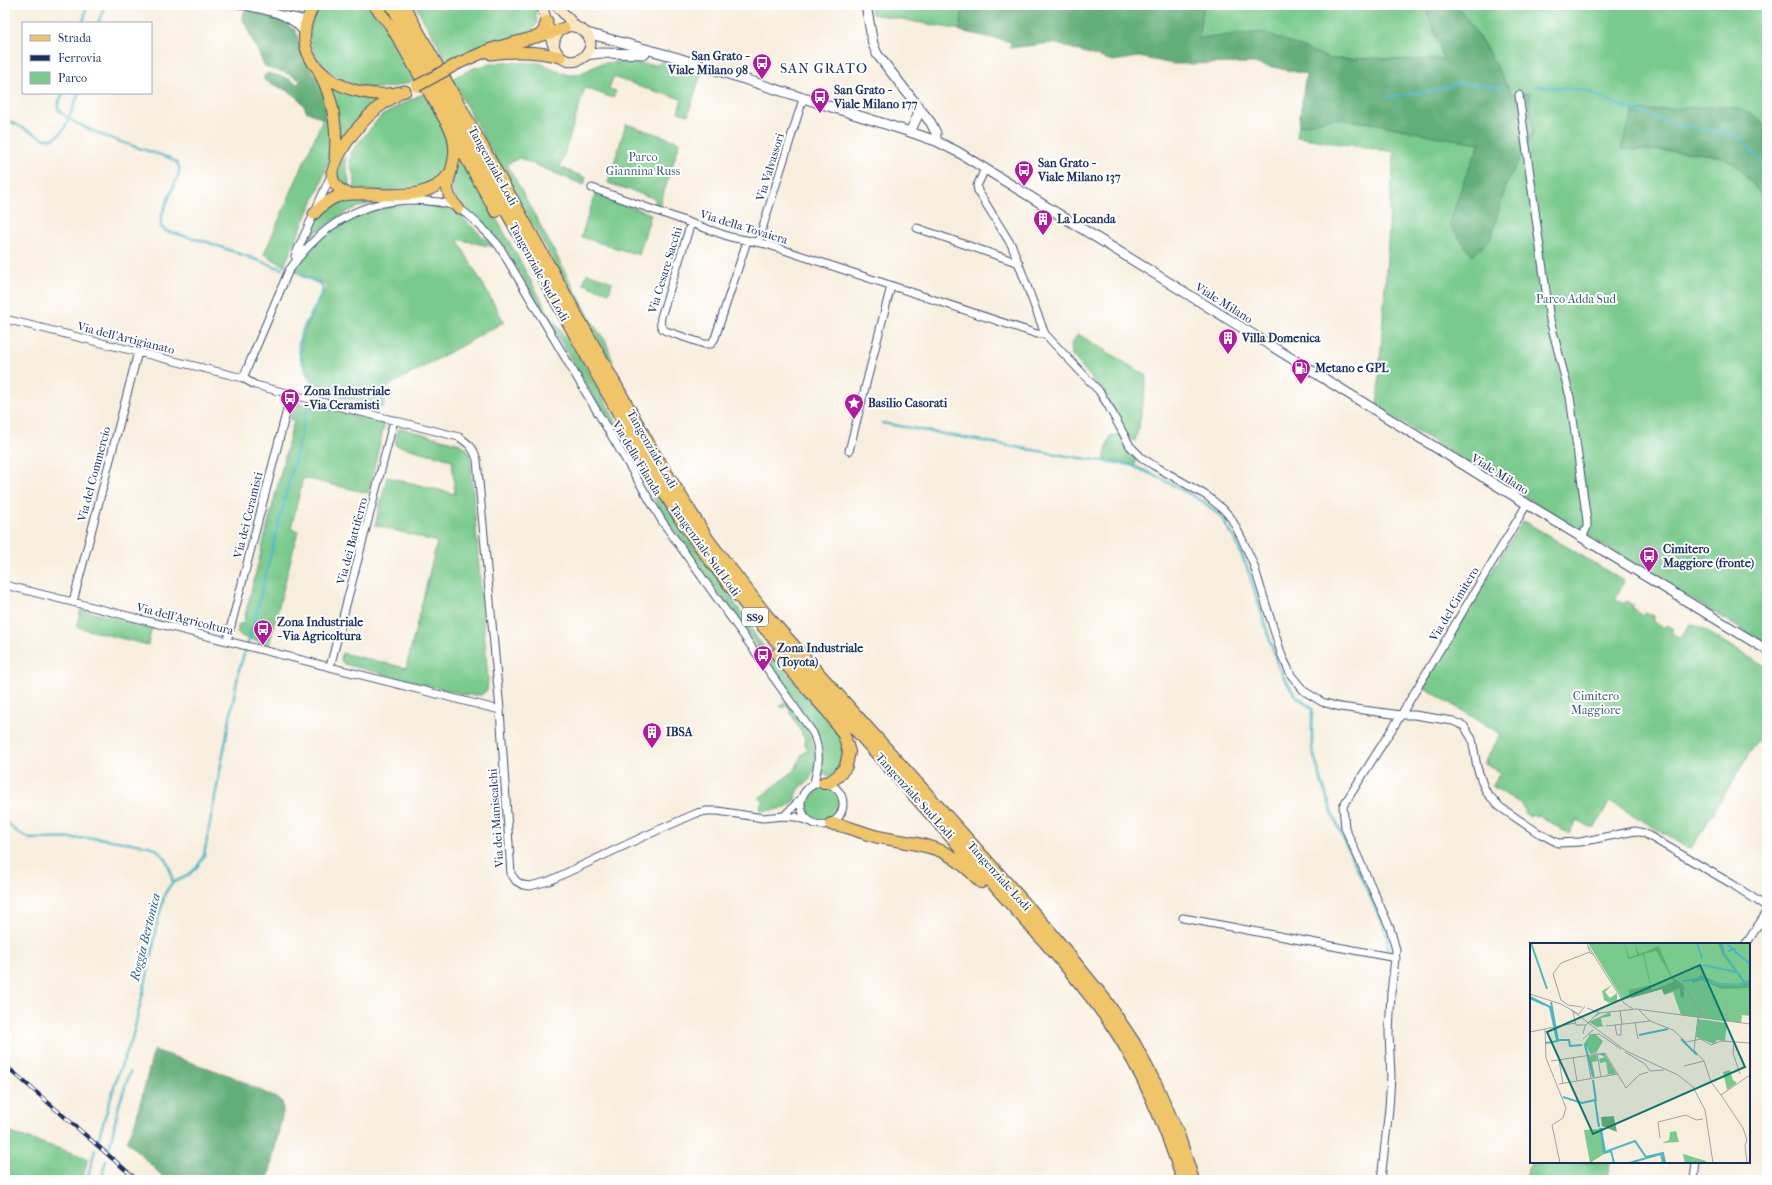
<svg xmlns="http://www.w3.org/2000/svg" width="1772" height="1185" viewBox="0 0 1772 1185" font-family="'IM FELL French Canon',serif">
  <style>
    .green { fill: #79ca8c; stroke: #4a7c75 }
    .forest { fill: #62ae78; stroke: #3e6e6b }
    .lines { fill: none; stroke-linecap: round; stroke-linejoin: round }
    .stream { stroke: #4ab8c2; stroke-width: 2.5 }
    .minor-casing { stroke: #3c4c71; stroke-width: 9 }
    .tertiary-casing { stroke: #3c4c71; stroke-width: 11 }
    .secondary-casing { stroke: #3c4c71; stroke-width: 12 }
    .primary-casing { stroke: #3c4c71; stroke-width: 13 }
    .trunk-casing { stroke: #3c4c71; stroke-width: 14 }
    .minor { stroke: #fff; stroke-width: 7 }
    .tertiary { stroke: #fff; stroke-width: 9 }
    .secondary { stroke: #f9e7c3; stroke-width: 10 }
    .primary { stroke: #f0c469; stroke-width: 11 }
    .trunk { stroke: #f0c469; stroke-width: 12 }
    .rail-casing { stroke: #1b2f5e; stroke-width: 4 }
    .rail { stroke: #fff; stroke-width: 2.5; stroke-dasharray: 8; stroke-linecap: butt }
    .primary-bridge-casing { stroke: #3c4c71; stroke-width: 13; stroke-linecap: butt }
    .primary-bridge { stroke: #f0c469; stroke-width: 11 }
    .labels { text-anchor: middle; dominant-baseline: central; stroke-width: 4; stroke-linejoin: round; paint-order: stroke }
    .shield { fill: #fff; stroke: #5f6d8e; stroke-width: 1 }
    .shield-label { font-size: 11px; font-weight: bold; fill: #1b2f5e }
    .poi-label { font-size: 12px; font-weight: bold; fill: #1b2f5e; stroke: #fff; text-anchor: start }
    .park-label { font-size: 12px; fill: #375e6c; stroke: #fff }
    .street-label { font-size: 12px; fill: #1b2f5e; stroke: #fff }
    .water-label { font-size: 13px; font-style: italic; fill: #2b5f81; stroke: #fff }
    .quarter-label { font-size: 14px; letter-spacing: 1px; fill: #1b2f5e; stroke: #fff }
    .inset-river { fill: none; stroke: #4ab8c2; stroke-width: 2 }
    .inset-road { fill: none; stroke: #a0a2aa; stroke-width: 1 }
    .view { fill: #0f766e; fill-opacity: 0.15; stroke: #0f766e; stroke-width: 2 }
    .inset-edge { fill: none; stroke: #1b2f5e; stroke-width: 2 }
  </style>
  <rect width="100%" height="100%" fill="#fff"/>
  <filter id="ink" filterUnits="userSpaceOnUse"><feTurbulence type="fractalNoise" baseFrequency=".025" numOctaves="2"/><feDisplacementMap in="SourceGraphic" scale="8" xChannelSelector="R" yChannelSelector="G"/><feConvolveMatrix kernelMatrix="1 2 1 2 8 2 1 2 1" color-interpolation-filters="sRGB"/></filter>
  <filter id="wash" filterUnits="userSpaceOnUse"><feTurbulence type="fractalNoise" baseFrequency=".012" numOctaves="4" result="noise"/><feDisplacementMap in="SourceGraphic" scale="16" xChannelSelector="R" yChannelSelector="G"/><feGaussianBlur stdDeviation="0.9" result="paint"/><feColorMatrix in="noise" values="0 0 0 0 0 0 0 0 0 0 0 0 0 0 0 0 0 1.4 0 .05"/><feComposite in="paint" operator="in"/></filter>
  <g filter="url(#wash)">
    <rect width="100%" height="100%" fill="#f8eedd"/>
    <path class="green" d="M325,5H367L376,11L417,79C400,87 382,90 363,87C325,80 289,38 325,5Z
      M415,5H535L537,8L536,9L537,24L532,30L526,33V36L486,44L467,52L446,65L438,45Z
      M870,5H1767V645L1377,407L1394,152L1297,137L1306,74L1252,62L1052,42H1013L961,30L872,14Z
      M662,61L701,74L688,115L678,112L682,99L637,86V85L613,77L609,89L616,91L613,98L585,88L560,167L586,178L584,185L519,158L507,164L595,327L606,341L613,363H611L451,79L474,68L500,62L541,63L568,75H577L600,64L612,62L657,65Z
      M329,84C347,94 364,98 384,100L341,144Z
      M425,93C432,107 444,121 449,136C452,145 451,153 448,162C437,199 383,190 354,190L355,183L350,161L351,154L355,147L380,117L403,103Z
      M326,100L332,140L330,157L319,188L284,266L264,254L323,119Z
      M626,124L680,142L659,207L654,205L656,199L608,183Z
      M346,155C344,166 350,177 349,188C331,180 338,168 346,155Z
      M462,156L549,314L583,363L647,475L687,537L733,600L757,638L839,734L844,746L842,766L830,776L821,774L823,747L813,726L778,675L686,549L666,519L502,243C489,227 450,205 451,184C451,175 457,165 460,157Z
      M595,194L651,214L639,255L581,237Z
      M348,198L379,200L348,211L308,238C314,217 328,205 348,198Z
      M403,205L432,207L455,211L494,247L457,239L504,322L389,386L383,408L324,392L317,396L314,395C317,381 307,371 302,358C296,336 317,307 326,288L325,284L295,272C320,229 356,211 403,205Z
      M587,273L612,282L609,293L583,284Z
      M1078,334L1147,376L1139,427L1135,441L1130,440L1100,388L1072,355L1071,345Z
      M298,403L312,405L383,423L384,426L368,493L303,478L291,529L298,531L269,645L243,637L237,632L239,624H243L294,420L290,419L293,408Z
      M401,428L460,444L466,448L470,454L488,679L487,690L481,695H466L344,664L341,660L342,653L406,668L437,542L375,525L387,477L455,494L452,460L395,445L398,430Z
      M1120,434L1136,459L1135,465L1104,459L1110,436Z
      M1522,522H1526L1622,580L1623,584L1615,598L1624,604L1626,601L1633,605L1632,608L1642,615L1646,612L1654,616V622L1664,628L1666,625L1673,629L1671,633L1681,638L1690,624H1694L1767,668V725L1692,847L1688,848L1610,801L1595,827L1591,828L1577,820L1569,834L1538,815L1537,816L1532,814L1530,817L1524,813L1526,810L1522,807L1523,805L1492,786L1500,773L1485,764V761L1501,734L1423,687L1422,683Z
      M81,610L152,627L148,645L76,627Z
      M784,702H787C802,723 825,749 811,777C808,783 801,785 798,791C796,794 795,799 793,802C785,810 770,811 760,810L762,801L759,798L795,770L802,754L808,750L804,743L806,741L787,706L781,708V705Z
      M805 803a18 18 0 1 1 36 0a18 18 0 1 1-36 0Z
      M5,1131L88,1158L82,1180H5Z
      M1531,1155V1162H1609L1607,1180H1526Z"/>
    <path class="forest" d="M963,5H1204L1198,38L1264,32L1331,59L1378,58L1406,60L1444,59L1425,5H1457L1483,43L1512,94L1529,93L1534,133L1507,182L1491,238L1473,256L1449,225L1465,177L1480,143L1439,137L1377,124L1334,118L1299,126L1306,74L1253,63L1173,64L1139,57L1113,61L1053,43L1010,48L1011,42L960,31Z
      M247,10L277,18L296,31L302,53L320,83L326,100L323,119L306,111C301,93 279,88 264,80V76L268,73L287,78L297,84L301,81C295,77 290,74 283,72C276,70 269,70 264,65L243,19V13Z
      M1722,106C1740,107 1754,113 1767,128V203C1755,188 1744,169 1728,160C1711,150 1644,151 1621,149L1633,111Z
      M154,1050L231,1076L282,1101L283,1112L268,1180H166L127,1141L135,1123Z"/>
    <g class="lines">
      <path class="stream" d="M83,23L87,5
        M98,23L105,5
        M1535,86L1584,90L1619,105L1682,126L1733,134L1742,140L1767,168
        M63,93L58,104V109C75,130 140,148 167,157C174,160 181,164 179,173L161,217V227L166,231L207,242L282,269
        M1387,97L1432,91L1460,83L1501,87
        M5,119L45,139H53L60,134L65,127L79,93
        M882,423L1067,456L1131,465L1158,477L1204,502L1222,518L1235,540L1247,567L1279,669L1294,694L1312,709V748L1321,780L1334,818L1384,927L1387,937L1389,952
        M5,821L18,833L31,839L98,838L149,846L156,849L166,859L172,875V883L165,893L156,928L152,955L132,1039L118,1074L98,1140
        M172,883C187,877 197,871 204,855L239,670L252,630L311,394C314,376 297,363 299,344C301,324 319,307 323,288L321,284L302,276
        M109,1149L119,1105L130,1072
        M87,1180L95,1150
        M101,1180L106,1160"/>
    </g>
  </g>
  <g filter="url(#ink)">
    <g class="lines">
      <g class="minor-casing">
        <path id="minor" d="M241,5C262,10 293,13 304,34
          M282,15L307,20
          M1519,95L1550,320L1570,397L1587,521V527L1582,538
          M985,169L977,186L978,191L1012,246L1045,334L1099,391L1109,407L1130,446L1142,458L1153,465L1207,496L1223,509L1231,518L1242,539L1253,563L1282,656L1291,675L1304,691L1322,702L1340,707L1401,715H1414L1453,721L1464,726L1472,739L1477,767L1483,785L1487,793L1500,807L1537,832L1558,843L1580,842L1635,831L1644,833L1732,884L1767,907
          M592,188L730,237L766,244L1037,334H1045
          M691,223L661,317C660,324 660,328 666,331L704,344H711L715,338L747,241
          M917,228L1019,263
          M758,242L803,99
          M295,256L332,173
          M288,272C318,228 359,200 414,200C428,201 443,201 456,207C468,213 491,236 499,246L662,521L813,733C821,752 819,766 813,785
          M5,319L243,378L255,385L459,437C469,444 474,448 477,460L500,710L511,874L516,881L523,885L530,886L549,881L647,835L697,813L707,811H718L763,818L784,816L796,817L808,821
          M243,378L289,270
          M849,451L891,286
          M5,585L500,710
          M73,602L138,352
          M227,641L291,394
          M330,667L394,420
          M801 804a21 21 0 1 1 42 0a21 21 0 1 1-42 0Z
          M784,816L801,799
          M1183,918L1396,958
          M1746,944L1767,912
          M1381,1180L1389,1108L1391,1077L1389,1033L1391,993L1396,950L1390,928L1345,828L1343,806L1401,715L1527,504
          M1694,1180L1696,1162"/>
      </g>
      <g class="tertiary-casing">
        <path id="tertiary" d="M866,5L873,44L877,54L931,123L936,133V141
          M587,33L675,57L910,132L936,141L958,152L1527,504L1767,650
          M585,55L601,53L645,54
          M910,132L918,115V105"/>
      </g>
      <g class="secondary-casing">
        <path id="secondary" d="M541,5C549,20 549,56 568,61C574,62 580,60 585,56C607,32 556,9 554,45
          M556,5L575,26"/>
      </g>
      <g class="primary-casing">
        <path id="primary" d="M314,5C278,66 353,106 405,91
          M374,5L391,26L452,132C454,141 456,149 454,158C451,180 439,188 458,208
          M537,37L543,32L547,21
          M491,54C514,51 538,51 560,57
          M459,63L491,49L550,33L564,28
          M319,72C333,97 338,129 335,158
          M334,167C344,140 370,109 397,95
          M332,172C332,184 338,190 349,194
          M314,214C320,207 327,201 336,197C344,193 354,194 363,194C392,194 430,201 449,174"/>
      </g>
      <g class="trunk-casing">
        <path id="trunk" d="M392,5L643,457L680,518L710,560L763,626L1053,951C1075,976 1096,1002 1115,1030C1145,1076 1166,1128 1183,1180
          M403,5L653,452L708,540L767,616L1047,928L1106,1001L1134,1043L1157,1087L1178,1134L1193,1180
          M452,132L496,211
          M777,654L830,714L844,735L849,752L846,766L838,776L830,782L824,783
          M831,824C849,825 862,834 879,837C927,847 944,842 981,882"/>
      </g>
      <use href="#minor" class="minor"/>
      <use href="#tertiary" class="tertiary"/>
      <use href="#secondary" class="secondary"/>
      <use href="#primary" class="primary"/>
      <use href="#trunk" class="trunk"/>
      <g class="rail-casing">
        <path id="rail" d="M5,1065L137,1180"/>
      </g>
      <use href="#rail" class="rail"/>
      <g class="primary-bridge-casing">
        <path id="primary-bridge" d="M417,86L459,63"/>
      </g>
      <use href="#primary-bridge" class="primary-bridge"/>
    </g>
  </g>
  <defs>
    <g id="bus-pin" transform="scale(1)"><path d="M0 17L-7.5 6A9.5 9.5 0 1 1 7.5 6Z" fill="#b5179e" stroke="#fff"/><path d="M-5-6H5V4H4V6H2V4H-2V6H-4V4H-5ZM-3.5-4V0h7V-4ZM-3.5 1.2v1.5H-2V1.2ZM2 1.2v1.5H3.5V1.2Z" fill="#fff"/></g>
    <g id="building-pin" transform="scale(1)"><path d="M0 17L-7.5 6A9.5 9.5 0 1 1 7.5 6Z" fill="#b5179e" stroke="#fff"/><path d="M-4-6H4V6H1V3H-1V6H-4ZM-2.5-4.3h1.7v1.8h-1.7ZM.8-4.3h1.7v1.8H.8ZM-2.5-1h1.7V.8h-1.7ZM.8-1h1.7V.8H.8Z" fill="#fff"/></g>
    <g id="fuel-pin" transform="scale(1)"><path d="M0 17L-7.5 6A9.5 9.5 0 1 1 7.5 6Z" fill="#b5179e" stroke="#fff"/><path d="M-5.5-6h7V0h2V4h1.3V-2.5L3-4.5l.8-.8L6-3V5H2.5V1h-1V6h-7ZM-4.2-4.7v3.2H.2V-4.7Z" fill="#fff"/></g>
    <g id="sight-pin" transform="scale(1)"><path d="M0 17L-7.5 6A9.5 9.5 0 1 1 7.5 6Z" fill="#b5179e" stroke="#fff"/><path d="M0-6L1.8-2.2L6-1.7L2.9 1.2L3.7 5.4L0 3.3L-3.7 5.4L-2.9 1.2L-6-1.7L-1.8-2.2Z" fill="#fff"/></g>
  </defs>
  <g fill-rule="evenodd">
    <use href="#bus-pin" x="762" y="63"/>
    <use href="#bus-pin" x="820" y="97"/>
    <use href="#bus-pin" x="1024" y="170"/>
    <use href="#building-pin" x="1043" y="219"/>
    <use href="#building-pin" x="1228" y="338"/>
    <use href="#fuel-pin" x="1301" y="368"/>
    <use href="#bus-pin" x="290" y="398"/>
    <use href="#sight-pin" x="854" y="403"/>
    <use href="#bus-pin" x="1649" y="556"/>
    <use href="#bus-pin" x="263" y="629"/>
    <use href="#bus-pin" x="763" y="655"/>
    <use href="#building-pin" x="652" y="732"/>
  </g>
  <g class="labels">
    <rect class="shield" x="742" y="608" width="26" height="18" rx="3"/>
    <g class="shield-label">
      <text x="755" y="617">SS9</text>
    </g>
    <g class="poi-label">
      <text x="748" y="56" text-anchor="end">San Grato -<tspan x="748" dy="14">Viale Milano 98</tspan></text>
      <text x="834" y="90">San Grato -<tspan x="834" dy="14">Viale Milano 177</tspan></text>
      <text x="1038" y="163">San Grato -<tspan x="1038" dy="14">Viale Milano 137</tspan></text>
      <text x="1057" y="219">La Locanda</text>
      <text x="1242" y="338">Villa Domenica</text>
      <text x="1315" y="368">Metano e GPL</text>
      <text x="304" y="391">Zona Industriale<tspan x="304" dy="14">- Via Ceramisti</tspan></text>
      <text x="868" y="403">Basilio Casorati</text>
      <text x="1663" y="549">Cimitero<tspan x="1663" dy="14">Maggiore (fronte)</tspan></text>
      <text x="277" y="622">Zona Industriale<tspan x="277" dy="14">- Via Agricoltura</tspan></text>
      <text x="777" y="648">Zona Industriale<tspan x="777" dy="14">(Toyota)</tspan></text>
      <text x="666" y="732">IBSA</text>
    </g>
    <g class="park-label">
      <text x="643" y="157">Parco<tspan x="643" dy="14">Giannina Russ</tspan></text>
      <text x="1576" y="299">Parco Adda Sud</text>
      <text x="1596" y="696">Cimitero<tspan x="1596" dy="14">Maggiore</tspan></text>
    </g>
    <g class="street-label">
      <text transform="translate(493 166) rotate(61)">Tangenziale Lodi</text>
      <text transform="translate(770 167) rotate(-73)">Via Valvassori</text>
      <text transform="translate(744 227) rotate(17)">Via della Tovaiera</text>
      <text transform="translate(665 270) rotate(-73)">Via Cesare Sacchi</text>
      <text transform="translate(539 272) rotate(61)">Tangenziale Sud Lodi</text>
      <text transform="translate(1224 303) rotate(32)">Viale Milano</text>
      <text transform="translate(126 338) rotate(14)">Via dell'Artigianato</text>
      <text transform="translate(652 449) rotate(60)">Tangenziale Lodi</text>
      <text transform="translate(637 458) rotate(59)">Via della Filanda</text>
      <text transform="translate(94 474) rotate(-75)">Via del Commercio</text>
      <text transform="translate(1500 474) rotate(32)">Viale Milano</text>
      <text transform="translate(248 515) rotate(-76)">Via dei Ceramisti</text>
      <text transform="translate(352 541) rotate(-75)">Via dei Battiferro</text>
      <text transform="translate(705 550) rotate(54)">Tangenziale Sud Lodi</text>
      <text transform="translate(1454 604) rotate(-59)">Via del Cimitero</text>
      <text transform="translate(185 619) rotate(14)">Via dell'Agricoltura</text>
      <text transform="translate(915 796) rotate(48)">Tangenziale Sud Lodi</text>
      <text transform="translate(496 818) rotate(-94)">Via dei Maniscalchi</text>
      <text transform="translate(999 876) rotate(48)">Tangenziale Lodi</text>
    </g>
    <g class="water-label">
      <text transform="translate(145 937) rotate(-76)">Roggia Bertonica</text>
    </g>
    <g class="quarter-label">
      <text x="824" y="68">SAN GRATO</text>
    </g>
  </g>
  <g transform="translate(1530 943)">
    <rect width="220" height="220" fill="#f8eedd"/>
    <path d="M58,0H220V73L212,72L211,80L151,72L143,49L134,52L132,46L93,57ZM82,42L75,49L80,55L87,50V58L79,60L74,57L72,48ZM80,69L81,73L71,75L72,82L75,83L67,84L59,79ZM168,76L197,80L195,98L187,97L184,101L166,94ZM60,92H66L73,98L66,110L60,111L56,102H53ZM74,110L86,130L85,131L72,132L78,131L76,119L70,120L69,116L75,114L68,111ZM66,111L68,118L62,119L65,135L62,134L58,114ZM200,127L203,137L207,140L197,147L193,129ZM69,186L74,211L60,220L54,187ZM146,188L149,199L132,200L139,197L140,189ZM153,211L176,218V220H155Z" fill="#79ca8c"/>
    <path d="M94,0L99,14L107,12L105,0L109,11L129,3L142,34L154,42V55L150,53V45L134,51L132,46L101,55L98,47L120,42L113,12L98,16ZM126,8L144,39L122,47L114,11ZM188,0H192L194,10L209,33L215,39L218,38L220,45L191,46L172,37L162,40V37L171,32L189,40L208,41L213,39L192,11ZM84,173V174L87,189L72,183L71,174Z" fill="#62ae78" fill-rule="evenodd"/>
    <path class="inset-river" d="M1,0L17,46M167,0L172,15M192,0L194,10L215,40M198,2L220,21M198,8L205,6L206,10L220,20M173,22L206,29M153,38L172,35L187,41L209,42L218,38L220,41M0,54L20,64L27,97H39L40,103L52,102M0,55L13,61M109,92L138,86M151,96L167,112M16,100L28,98L21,59M55,102L63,133M63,137L66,158M33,154L52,160L65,157L69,184M70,185L74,210L81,208L84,220M71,185L75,209L105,198L116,214L133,210L135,220M99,220L131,211L133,220"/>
    <path class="inset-road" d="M57,0L60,10L63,11L59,4M63,11L94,60L103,66M152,40L174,75M0,51L31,61L49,71L55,63M196,61L198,78M52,64L38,62L31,57L23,31L31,20L60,9M57,65L70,70L64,74M108,66L120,78L143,87L156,99L171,96L181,102L191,98L220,100M41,67L96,108L148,132L163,144L175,167L183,220M90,67L92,81M43,69L46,82H56M70,70L106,66L220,81M168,74L164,107L174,118L181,139L191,152M105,80L108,96M85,82L87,92H91V82M76,83L120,78M15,86L16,115L36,165L33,175L22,182L30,220M0,89L45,80M53,91L55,83L68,70M59,92L69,91L91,106M53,96L63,87M204,100L203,110L210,131M95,109L115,121L120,128M67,110L71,134M57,112L61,136M43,114L47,138M29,117L33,141M21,118L75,110L96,145L109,132L118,129M154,123L174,118M120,128L134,127M29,141L88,131M130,195L128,179L156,172L166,177L173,176M217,220L215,202L217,197L213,185L191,152L220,132"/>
    <path class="view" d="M170,22L215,124L63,191L17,89Z"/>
    <rect width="220" height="220" class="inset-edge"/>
  </g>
  <rect width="1772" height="1185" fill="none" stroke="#fff" stroke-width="20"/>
  <rect x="22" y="22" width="130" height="72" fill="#ffffff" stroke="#a4acbf"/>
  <rect x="30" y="35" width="20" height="6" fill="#f0c469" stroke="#a4acbf"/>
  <text x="58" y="42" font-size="12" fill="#1b2f5e">Strada</text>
  <rect x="30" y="55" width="20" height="6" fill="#1b2f5e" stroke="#a4acbf"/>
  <text x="58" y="62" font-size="12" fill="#1b2f5e">Ferrovia</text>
  <rect x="30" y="72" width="20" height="12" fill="#79ca8c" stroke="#a4acbf"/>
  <text x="58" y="82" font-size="12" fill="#1b2f5e">Parco</text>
</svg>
